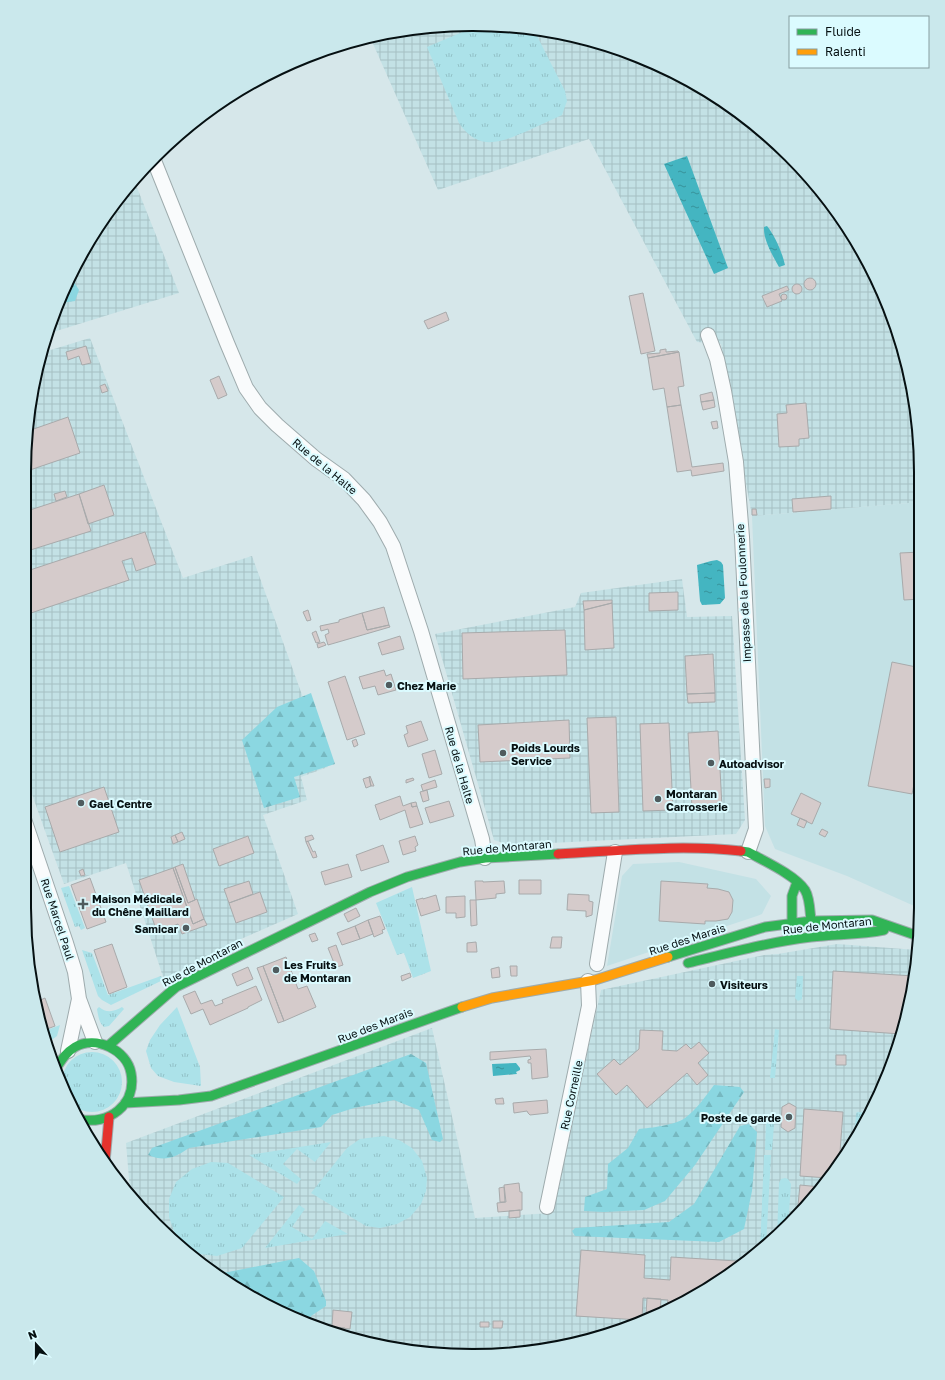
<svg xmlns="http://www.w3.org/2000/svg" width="945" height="1380" viewBox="0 0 945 1380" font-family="'Golos Text',sans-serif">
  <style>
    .built { fill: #c3e1e5 }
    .industrial { fill: url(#industrial-grid) }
    .grass { fill: url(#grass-tufts) }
    .forest { fill: url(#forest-firs) }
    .water { fill: url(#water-ripples) }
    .building { fill: #d5cbcb; stroke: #a8aaab }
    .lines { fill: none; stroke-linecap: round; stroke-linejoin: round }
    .street-casing { stroke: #9eabad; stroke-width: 16 }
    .fast-casing { stroke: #9eabad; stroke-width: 11 }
    .slow-casing { stroke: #9eabad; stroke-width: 11 }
    .jam-casing { stroke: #9eabad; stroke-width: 11 }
    .street { stroke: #f9fbfc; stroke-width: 14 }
    .fast { stroke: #30b455; stroke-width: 9 }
    .slow { stroke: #ff9f0a; stroke-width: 9 }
    .jam { stroke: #e5322d; stroke-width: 9 }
    .poi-dot { fill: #4f5b5e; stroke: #dbfbff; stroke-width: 1.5 }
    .labels { text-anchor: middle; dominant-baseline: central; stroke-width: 4; stroke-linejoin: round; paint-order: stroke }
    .street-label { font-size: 11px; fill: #061012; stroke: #dbfbff }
    .poi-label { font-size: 11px; font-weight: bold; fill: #061012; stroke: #dbfbff; text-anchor: start }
    .rim { fill: none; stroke: #061012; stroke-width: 2 }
  </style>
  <defs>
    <pattern id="industrial-grid" width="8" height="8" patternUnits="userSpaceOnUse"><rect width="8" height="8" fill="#c3e1e5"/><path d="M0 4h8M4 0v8" fill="none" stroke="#a6c0c3"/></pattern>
    <pattern id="grass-tufts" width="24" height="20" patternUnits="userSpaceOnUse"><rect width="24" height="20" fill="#ace2e9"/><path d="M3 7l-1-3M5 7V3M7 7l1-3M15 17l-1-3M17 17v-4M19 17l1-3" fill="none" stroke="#92c1c7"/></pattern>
    <pattern id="forest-firs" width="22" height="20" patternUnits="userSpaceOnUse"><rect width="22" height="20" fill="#8bd7e1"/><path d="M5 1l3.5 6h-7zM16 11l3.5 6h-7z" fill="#76b8c0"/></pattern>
    <pattern id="water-ripples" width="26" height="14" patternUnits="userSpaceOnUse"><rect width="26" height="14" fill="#44b5c1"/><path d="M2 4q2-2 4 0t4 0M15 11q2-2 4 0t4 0" fill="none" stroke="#37929b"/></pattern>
  </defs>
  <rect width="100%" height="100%" fill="#d6e7ea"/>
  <path class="built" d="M921,502V909L847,876L775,849L765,826L752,516Z
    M679,862L756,879L771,896L762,914L757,916L607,966L622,876L633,864Z"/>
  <path class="industrial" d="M473,24L560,33L644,58L722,100L790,156L828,200L875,274L912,385L921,472V502L752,516L721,344L697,342L589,139L438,190L370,37L385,33Z
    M134,180L179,293L50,333L70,274L117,200Z
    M90,338L183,578L252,556L328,767L301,777L307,800L263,815L298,914L234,942L164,980L126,863L64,884L24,772V472L33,385L44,352Z
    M682,579L687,617L732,616L745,820L736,834L509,845L494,840L435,634L575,607L581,593Z
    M24,869L31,890L24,892Z
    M837,944L917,950L912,995L887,1079L845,1157L789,1225L745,1263L671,1310L560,1347L473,1356L414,1352L301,1322L248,1296L177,1245L130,1191L126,1143L432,1028L475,1218L552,1213L601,990L764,955L778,954Z"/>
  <path class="grass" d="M479,25L534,30L565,91L567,101L562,115C550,121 537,126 525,132C499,143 478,151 459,123L427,47Z
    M69,886L85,928L81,930L79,926L75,927L61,888Z
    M412,887L431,971L413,978L404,953L397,955L376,903Z
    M82,950L92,953L108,995L161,976L163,980L111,1005L102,1000L98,996Z
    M797,976H803L802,999L798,1001L795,998Z
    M99,1007C106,1013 114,1012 122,1007L124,1009L109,1026L104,1027C99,1023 98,1015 97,1009Z
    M177,1007L200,1067L201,1086L174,1082L158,1076L151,1068L146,1051L150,1040L160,1025Z
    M60,1025L57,1036L46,1044L42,1032Z
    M775,1029L779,1030L775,1078H770Z
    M62 1082a30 30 0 1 1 60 0a30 30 0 1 1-60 0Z
    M857,1112L869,1113L854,1140L856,1114Z
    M766,1122H773L774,1125L772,1150H765Z
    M384,1136L399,1140L412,1148L422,1161L427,1178L426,1191L421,1204L410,1217L397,1224L380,1228L366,1226L311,1193L347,1148L360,1139Z
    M331,1142L315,1162L297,1149L283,1164L301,1179L297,1184L249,1155Z
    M764,1155H771L766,1246L760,1251Z
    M211,1162L228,1163L284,1197L242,1248L217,1256L200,1254L187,1246L175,1234L169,1217V1199L176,1182L192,1169Z
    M785,1178L788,1179L791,1184L788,1226L777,1236L779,1183L781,1179Z
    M299,1205L305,1209L292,1227L312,1239L325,1221L348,1234L265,1248Z"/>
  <path class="forest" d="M70,276L79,290L75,301L61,303Z
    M311,693L335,764L294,777L300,797L264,808L242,740L277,707Z
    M411,1054L426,1063L443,1139L440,1142L432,1140L419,1110L394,1100L354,1108L332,1115L321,1127L189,1148C174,1158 165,1162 148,1155L152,1148Z
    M714,1085L740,1087L744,1092L695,1165L665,1201L644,1210L604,1212L584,1211L585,1197L607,1189L608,1164L628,1148L639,1129C650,1128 676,1125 685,1118C697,1109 705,1097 714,1085Z
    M749,1124L757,1132L752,1191L744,1229L719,1242L575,1236L572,1231L575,1228L669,1222L694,1204L740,1126Z
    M299,1258L314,1271L326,1301V1306L311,1316L308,1324L301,1322L248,1296L218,1274Z"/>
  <path class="water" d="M687,156L728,268L714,274L664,164Z
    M767,226C775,236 782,252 785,265L779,267C773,256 763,240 764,227Z
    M717,560L721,562L723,565L725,598L720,604L702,605L700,601L697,565L711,561Z
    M516,1063L520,1068V1070L516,1072L517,1074L493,1076L492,1064Z"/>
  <path class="building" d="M804 284a6 6 0 1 1 12 0a6 6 0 1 1-12 0Z
    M792 289a5 5 0 1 1 10 0a5 5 0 1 1-10 0Z
    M787,286L789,290L779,294L782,301L767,307L762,296Z
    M643,293L655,351L641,354L629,296Z
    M781 297a3 3 0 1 1 6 0a3 3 0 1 1-6 0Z
    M446,312L449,320L428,329L424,321Z
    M86,346L91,363L82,365L79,356L68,360L66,352Z
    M666,349V352L678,351L679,352L648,358L647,354L660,353V350Z
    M679,352L684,386L678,387L681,405L667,407L664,388L653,390L648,358Z
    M219,376L227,395L218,399L210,380Z
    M105,384L108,391L102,393L100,386Z
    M712,392L714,400L701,402L700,395Z
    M714,400L715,407L703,410L701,402Z
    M806,403L809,438L799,439V446L779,447L777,414L787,413L786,405Z
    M681,405L692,467L723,463L724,471L692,476L691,470L677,472L667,407Z
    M68,417L80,453L24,472L28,431Z
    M717,421L718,428L713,429L711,422Z
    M104,485L114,515L88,524L79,494Z
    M65,491L67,497L56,501L54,494Z
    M79,494L91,531L24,552V512Z
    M831,496V509L793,512L792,499Z
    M752,509H756L757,515H752Z
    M145,532L156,564L136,571L132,558L122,561L129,580L25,615L24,611V572Z
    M921,552V599L904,600L900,553Z
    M678,592V610L649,611V593Z
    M612,600V603L584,610L583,601Z
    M612,603L614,648L585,650L584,610Z
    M384,607L389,625L367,630L362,613Z
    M308,610L311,620L307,621L303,612Z
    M362,613L367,630L389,625L390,627L328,645L325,635L329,633L328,629L321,631L320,626L339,622V620Z
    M565,630L567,675L463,679L462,633Z
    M316,631L320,642L316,643L312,633Z
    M400,636L404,649L382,655L378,643Z
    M24,640L29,654L24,656Z
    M324,642L326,645L318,648L317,644Z
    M713,654L715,693L687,694L685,656Z
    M892,662L921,668V750L912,794L868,786Z
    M384,670L386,676L391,674L396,690L378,695L375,686L363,689L359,677Z
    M345,676L365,734L347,740L328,682Z
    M715,693V702L688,703L687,694Z
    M616,717L619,812L591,813L587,718Z
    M569,720L570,758L480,762L478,725Z
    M421,721L428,740L408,747L404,735L408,733L406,726Z
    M669,723L673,810L643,811L640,724Z
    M718,731L722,807L692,808L688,733Z
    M356,739L358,745L354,747L352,741Z
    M435,750L442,774L429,778L422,754Z
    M370,776L374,786H371L369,777Z
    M369,777L371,786L366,788L363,779Z
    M413,778L414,780L406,783V780Z
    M764,779H770V787L765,788Z
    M435,780L437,787L423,791L421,785Z
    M104,787L119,832L60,852L45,807Z
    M427,790L429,800L423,802L420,792Z
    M801,793L821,803L812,824L791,814Z
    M400,796L403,806L411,803L412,807L417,806L423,824L410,828L405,810L380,820L375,805Z
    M449,801L454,816L430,823L425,808Z
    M416,802L417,806L412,807L411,803Z
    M800,818L807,821L804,828L797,825Z
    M822,829L828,832L825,837L819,834Z
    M182,832L185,839L178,842L175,835Z
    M175,835L178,842L173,844L171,837Z
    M312,835L314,839L306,842L305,837Z
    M248,836L254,853L219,866L213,849Z
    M415,836L418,845L415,847L416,851L403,855L399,841Z
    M308,841L313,852L315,851L317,857L313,858L306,842Z
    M383,845L389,862L361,871L356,855Z
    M183,864L195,900L188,903L175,867Z
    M348,864L352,877L325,885L321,872Z
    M175,867L188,903L197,899L204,919L193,924L173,868Z
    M173,868L193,924L204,919L207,925L182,934L178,924L157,932L139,880Z
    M83,869L85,875L81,876L79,871Z
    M90,878L106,922L87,929L71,885Z
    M519,880H541V894H519Z
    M249,881L253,894L229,903L224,889Z
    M475,881H483V882L504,881L505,893L496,894V898L476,900Z
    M661,881L708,884L707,888L718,889L729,892L733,900L732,912L728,919L716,921H705V924L659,921Z
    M260,892L267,912L236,923L229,903Z
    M568,894L589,895V901L593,902L592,915L586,917V911L567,910Z
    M436,895L440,910L421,916L416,900L423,898V899Z
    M465,896V917L456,918V913H446V897Z
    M470,900H476L477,925L471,926Z
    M356,908L360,916L348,922L344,914Z
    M380,916L385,929L382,930L383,933L374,937L368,920Z
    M368,920L373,934L360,939L355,926Z
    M355,926L360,939L342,945L337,933Z
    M315,933L318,940L312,942L309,935Z
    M552,937H562L561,948H550Z
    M476,942L477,952H467V943Z
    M112,944L127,987L109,994L94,950Z
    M29,945L34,958L31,959Z
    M336,945L343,965L337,967L335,963H334L328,948Z
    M286,957L298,989L307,986L316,1007L284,1021L263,966Z
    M263,966L284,1021L278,1023L257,968Z
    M510,966H517V976H511Z
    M248,967L253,979L237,986L232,974Z
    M499,967L500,977L492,978L491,969Z
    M833,971L914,976L912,995L901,1034L830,1029Z
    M410,973L411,977L402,981L401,976Z
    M256,986L262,1000L248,1007V1008L210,1025L203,1009L191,1014L183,996L195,991L201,1004L212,1000L215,1006L223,1003L222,1000Z
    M45,998L55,1026L42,1031L39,1024L36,1002Z
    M640,1030L663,1031L662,1050L677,1051L686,1044L691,1049L699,1042L709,1053L698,1063L708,1075L697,1085L687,1073L647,1108L627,1085L616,1095L597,1074L614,1059L620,1065L639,1049Z
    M546,1049L548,1077L532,1079L531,1063H528V1060L531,1059L530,1056L490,1060V1052Z
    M836,1055H846V1065H836Z
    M503,1098L504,1104H496L495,1099Z
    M547,1100L548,1113L530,1115L528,1113L527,1111L514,1113L513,1103Z
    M789,1103L796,1107L795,1128L788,1132L781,1127L782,1107Z
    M804,1109L843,1112L839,1165L828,1178L800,1176Z
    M519,1183L520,1192H522V1210L498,1212L497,1203L506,1202L504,1185Z
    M800,1185L821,1187L797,1215Z
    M504,1187L505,1202H500L499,1188Z
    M520,1210V1217L509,1218V1211Z
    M581,1250L645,1255L644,1278L670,1280L671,1257L737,1261L736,1269L667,1311L668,1300L643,1298L642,1320H640L576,1316Z
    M647,1298L661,1299L660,1313L653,1316L646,1315Z
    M333,1310L352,1312L350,1329L332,1327Z
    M493,1321H503L502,1328H493Z
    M480,1322H489V1327H480Z
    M335,1327L345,1328V1334L335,1331Z"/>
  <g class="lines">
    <g class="street-casing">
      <path id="street" d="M153,158L227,343L246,388L260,408L277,425L316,459L344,479L364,500L380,522L393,546L421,631L482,839L485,858
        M708,335L717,359L724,391L736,462L742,537L756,829L748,852
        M24,819L66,943L75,972L79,999L95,1042
        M597,964L615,852
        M68,1051L79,999
        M547,1207L589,1006L588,981"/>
    </g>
    <g class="fast-casing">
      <path id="fast" d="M741,851L748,852C764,861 795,875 805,890C810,898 810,912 811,921
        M792,923V896L797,882
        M668,957L765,927L811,921L872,920L918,936
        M688,963C729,953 769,942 811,937C835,934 860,935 884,930
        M108,1046L176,987L370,892L407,877L460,862L485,858L558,854
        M55,1070C61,1061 65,1053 75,1047C96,1035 127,1050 131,1073C137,1105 108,1126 79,1119
        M125,1103L179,1100L211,1096L462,1007"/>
    </g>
    <g class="slow-casing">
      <path id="slow" d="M462,1007L492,998L595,980L668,957"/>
    </g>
    <g class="jam-casing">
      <path id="jam" d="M558,854C619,851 680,844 741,851
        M105,1162L109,1117"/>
    </g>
    <use href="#street" class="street"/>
    <use href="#fast" class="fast"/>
    <use href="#slow" class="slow"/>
    <use href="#jam" class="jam"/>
  </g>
  <g class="poi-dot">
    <circle cx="389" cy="685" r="4"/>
    <circle cx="503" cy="753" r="4"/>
    <circle cx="711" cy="763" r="4"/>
    <circle cx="658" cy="799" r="4"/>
    <circle cx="81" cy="803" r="4"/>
    <path d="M81 898h4v4h4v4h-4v4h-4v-4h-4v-4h4z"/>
    <circle cx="186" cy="928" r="4"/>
    <circle cx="276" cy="970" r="4"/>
    <circle cx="712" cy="984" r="4"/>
    <circle cx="789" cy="1117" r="4"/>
  </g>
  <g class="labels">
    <g class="street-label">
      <text transform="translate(325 466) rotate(40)">Rue de la Halte</text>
      <text transform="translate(743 593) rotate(-93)">Impasse de la Foulonnerie</text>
      <text transform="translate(460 765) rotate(74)">Rue de la Halte</text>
      <text transform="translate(507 847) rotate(-5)">Rue de Montaran</text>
      <text transform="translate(58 919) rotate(72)">Rue Marcel Paul</text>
      <text transform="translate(827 925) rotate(-6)">Rue de Montaran</text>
      <text transform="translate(687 939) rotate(-18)">Rue des Marais</text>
      <text transform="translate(202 962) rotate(-28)">Rue de Montaran</text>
      <text transform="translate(375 1025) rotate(-21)">Rue des Marais</text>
      <text transform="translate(571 1095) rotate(-78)">Rue Corneille</text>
    </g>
    <g class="poi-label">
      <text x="397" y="685">Chez Marie</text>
      <text x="511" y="747">Poids Lourds<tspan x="511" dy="13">Service</tspan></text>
      <text x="719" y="763">Autoadvisor</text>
      <text x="666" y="793">Montaran<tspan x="666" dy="13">Carrosserie</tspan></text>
      <text x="89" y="803">Gael Centre</text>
      <text x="92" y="898">Maison Médicale<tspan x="92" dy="13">du Chêne Maillard</tspan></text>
      <text x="178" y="928" text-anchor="end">Samicar</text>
      <text x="284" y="964">Les Fruits<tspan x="284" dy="13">de Montaran</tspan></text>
      <text x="720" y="984">Visiteurs</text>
      <text x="781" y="1117" text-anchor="end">Poste de garde</text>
    </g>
  </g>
  <path d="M0 0H945V1380H0ZM472 31H473A441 441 0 0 1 914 472V908A441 441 0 0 1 473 1349H472A441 441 0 0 1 31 908V472A441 441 0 0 1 472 31Z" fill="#cae8ec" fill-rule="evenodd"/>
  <path class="rim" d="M472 31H473A441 441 0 0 1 914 472V908A441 441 0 0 1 473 1349H472A441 441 0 0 1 31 908V472A441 441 0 0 1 472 31Z"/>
  <rect x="789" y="16" width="140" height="52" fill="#dbfbff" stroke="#869da0"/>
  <rect x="797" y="29" width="20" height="6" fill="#30b455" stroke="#869da0"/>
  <text x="825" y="36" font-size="12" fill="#061012">Fluide</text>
  <rect x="797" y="49" width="20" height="6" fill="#ff9f0a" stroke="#869da0"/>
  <text x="825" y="56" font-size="12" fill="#061012">Ralenti</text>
  <g transform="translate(36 1344) rotate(339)" stroke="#dbfbff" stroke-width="3" paint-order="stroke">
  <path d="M0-3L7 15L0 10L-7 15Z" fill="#061012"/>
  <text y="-6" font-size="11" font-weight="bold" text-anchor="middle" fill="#061012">N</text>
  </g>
</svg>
